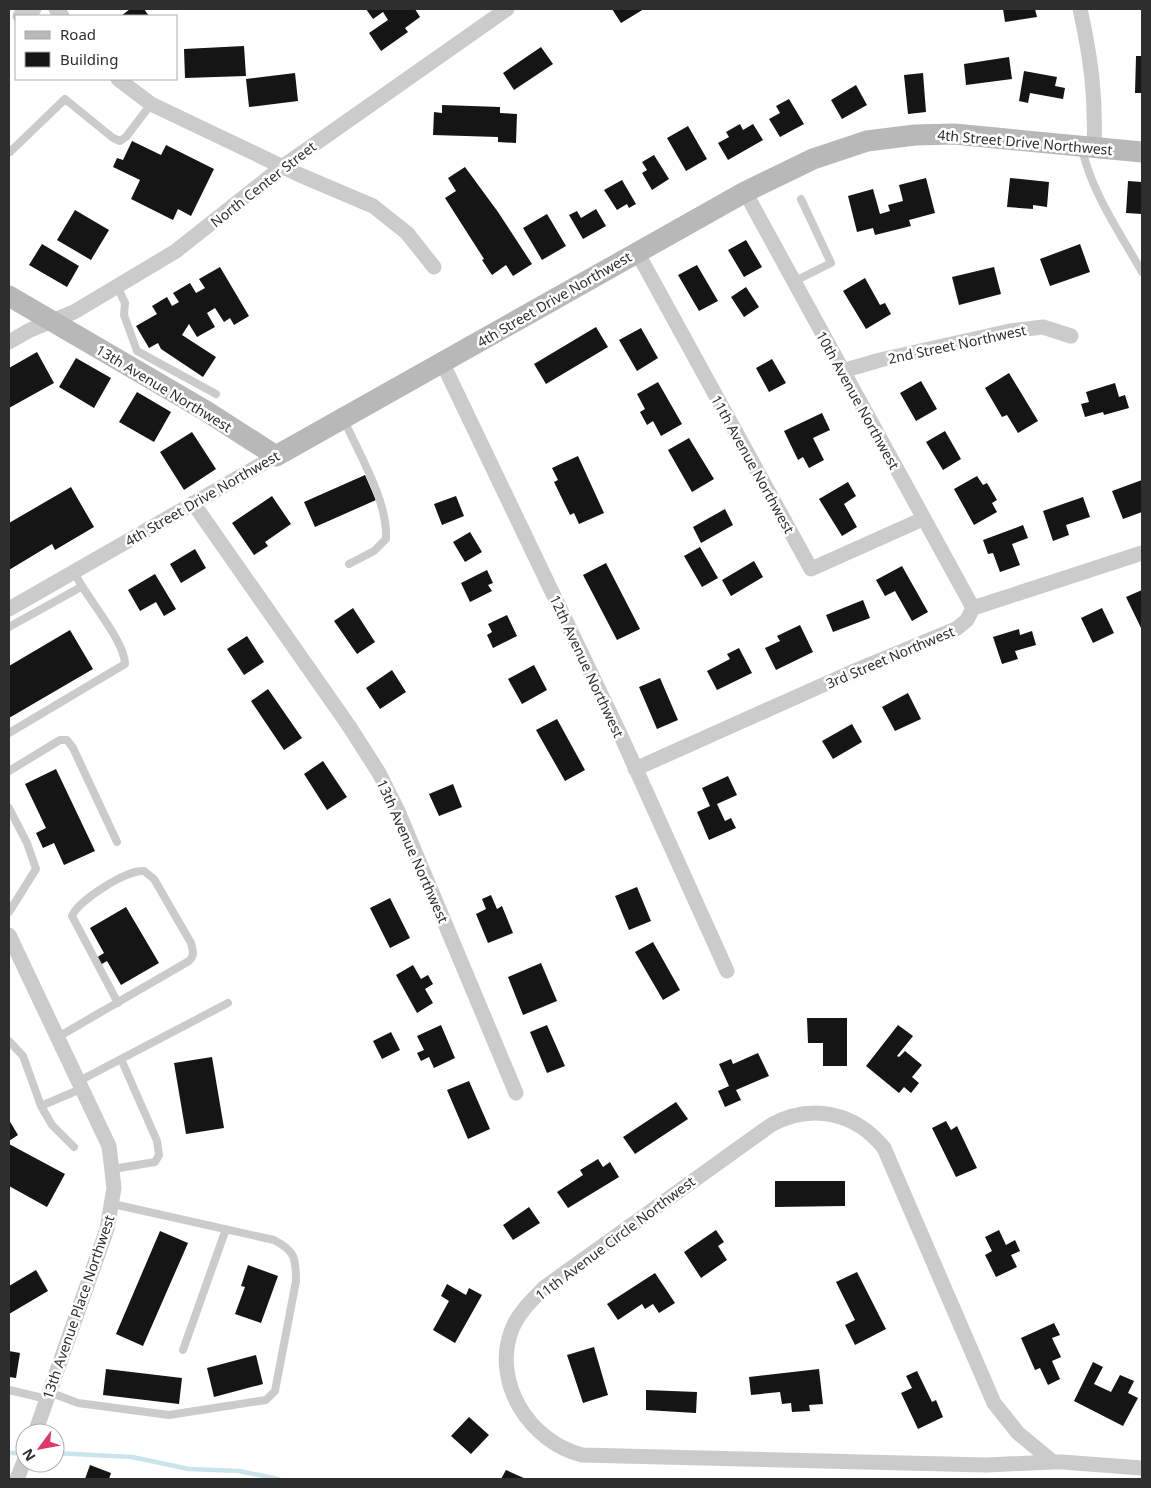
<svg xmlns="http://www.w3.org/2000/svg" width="1151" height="1488" viewBox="0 0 1151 1488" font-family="'Noto Sans',sans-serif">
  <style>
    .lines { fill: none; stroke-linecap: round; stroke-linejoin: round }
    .stream { stroke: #c9e4ea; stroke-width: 4.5 }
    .building { fill: #151515 }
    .lane { stroke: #cbcbcb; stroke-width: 8 }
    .street { stroke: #cbcbcb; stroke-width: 15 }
    .secondary { stroke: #b8b8b8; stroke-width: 21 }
    .labels { text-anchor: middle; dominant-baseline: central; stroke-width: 5; stroke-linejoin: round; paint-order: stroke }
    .street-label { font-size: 14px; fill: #2e2e2e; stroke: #fff }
  </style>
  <rect width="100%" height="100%" fill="#fff"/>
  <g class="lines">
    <path class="stream" d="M9,1453H25
      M55,1453L132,1457L189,1469L239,1471L278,1479"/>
  </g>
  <path class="building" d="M130,9H144L149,16H121Z
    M366,9H415L420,17L405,28L408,32L381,51L369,33L388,20L383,12L373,19Z
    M612,9H644L621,23Z
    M1003,9H1035L1037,17L1005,22Z
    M244,46L246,76L185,78L184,49Z
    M541,47L553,64L514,90L503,73Z
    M1136,56H1142V93H1135Z
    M1009,57L1012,79L966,85L964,64Z
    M1024,71L1057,77L1055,86L1065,88L1063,99L1030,93L1028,103L1019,101Z
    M295,73L298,101L249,107L246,79Z
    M923,73L926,112L908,114L904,75Z
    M856,85L867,105L842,119L831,100Z
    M789,99L804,124L780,137L769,119L780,113L776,106Z
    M442,105L500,107V113L517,114L516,143L498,142V137L433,135L434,112L442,113Z
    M740,124L743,130L753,124L763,140L728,160L718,143L729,137L726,132Z
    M688,126L707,159L686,171L667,138Z
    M132,141L161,155L166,145L214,169L191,216L178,209L173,220L131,199L140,180L113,167L117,158L123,160Z
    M654,155L669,179L652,190L642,173L647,170L642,162Z
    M465,167L498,212L532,264L513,276L506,265L492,275L482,260L484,259L445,198L456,191L448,178Z
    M926,178L935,213L909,220L911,226L875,235L873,228L857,232L848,196L873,189L880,214L890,211L888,205L903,201L899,185Z
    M1010,178L1049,182L1047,207L1033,205V209L1007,207Z
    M622,180L636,204L629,208L627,204L617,210L604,190Z
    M1128,181L1142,182V214L1126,213Z
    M596,209L606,226L583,239L569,215L577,211L581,218Z
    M75,210L109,230L91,260L57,240Z
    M547,214L566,246L542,260L523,228Z
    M746,240L762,267L744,277L728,250Z
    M42,244L79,266L67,287L29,265Z
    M1080,244L1090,272L1050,286L1040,259Z
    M697,265L718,301L699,311L678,275Z
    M220,267L249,316L234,325L230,318L224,322L215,308L207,313L215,327L197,337L189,324L182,335L216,357L203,377L161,349L158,343L149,348L136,326L157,314L152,306L167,297L172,306L179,302L173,293L190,283L196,293L205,288L199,279Z
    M994,267L1001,294L959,305L952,277Z
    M865,278L880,305L885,303L891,314L866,329L843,291Z
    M746,287L759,307L744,317L731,297Z
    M596,327L608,347L546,384L534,364Z
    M641,328L658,358L637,371L619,340Z
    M37,352L54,383L9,408V368Z
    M76,358L111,378L94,408L59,387Z
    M772,359L786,383L769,392L756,368Z
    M1009,373L1038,421L1018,433L1007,415L1002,417L985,388Z
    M921,381L937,409L916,421L900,393Z
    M658,382L682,424L661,436L653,421L647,425L640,412L645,409L637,394Z
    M1115,383L1119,397L1125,395L1129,408L1104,415L1103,412L1085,417L1081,404L1089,402L1086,392Z
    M137,392L171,412L154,442L119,422Z
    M822,413L830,430L813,438L824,460L809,468L803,457L798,460L784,431Z
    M945,431L961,459L943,470L926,442Z
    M192,432L216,469L184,490L160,452Z
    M689,438L714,479L692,492L668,450Z
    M578,456L604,513L579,524L574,513L570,515L554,482L558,480L552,468Z
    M365,475L376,500L315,527L304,502Z
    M977,476L983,485L987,483L997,500L992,503L997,512L974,525L954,489Z
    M1142,480V512L1123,519L1112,491Z
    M848,482L856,496L844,504L857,527L842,536L819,499Z
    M71,487L94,527L55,550L52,544L9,570V523Z
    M272,496L291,524L265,542L268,546L254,555L232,523Z
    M456,496L464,516L442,525L434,504Z
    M1083,497L1090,517L1066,525L1069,535L1053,541L1043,511Z
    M725,509L733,525L701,543L693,527Z
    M1023,525L1028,538L1012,544L1020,565L1000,572L993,553L988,554L983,540Z
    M470,532L482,552L465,562L453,542Z
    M700,547L718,578L702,587L684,556Z
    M195,549L206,568L181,583L170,564Z
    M754,561L763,577L731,596L722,580Z
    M606,563L640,629L617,640L583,575Z
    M902,566L928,612L912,621L895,591L885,596L876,580Z
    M487,570L493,583L488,585L492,591L470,602L461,583Z
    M155,574L176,609L164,616L156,602L140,611L128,590Z
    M1142,590V630L1126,597Z
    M863,600L870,618L833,632L826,615Z
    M353,608L375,642L357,654L334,621Z
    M1102,608L1114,633L1093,643L1081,618Z
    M507,615L517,636L493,648L487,635L492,632L488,624Z
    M800,625L813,652L776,670L765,648L780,641L777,636Z
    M1019,629L1020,635L1032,631L1036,645L1015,651L1018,659L1002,664L993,637Z
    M70,630L93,669L9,718V666Z
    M247,636L264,662L244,675L227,649Z
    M739,648L752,673L717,690L707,671L730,659L727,654Z
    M534,665L547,690L522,704L508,679Z
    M392,670L406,692L380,709L366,688Z
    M660,678L678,720L657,729L639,687Z
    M268,689L302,738L284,750L251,701Z
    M908,693L921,719L895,731L882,707Z
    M557,719L585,770L565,781L536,730Z
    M852,724L862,742L833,759L822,741Z
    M323,761L347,797L327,810L304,774Z
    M56,769L95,851L64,865L54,843L43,848L36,833L46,828L25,784Z
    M728,776L737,795L717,804L725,821L731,818L736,828L709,840L697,812L710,806L702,788Z
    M453,784L462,807L439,816L429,794Z
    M637,887L651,921L629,930L615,896Z
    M491,895L497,909L502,906L513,933L488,943L476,914L486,909L482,899Z
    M390,898L410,938L390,948L370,908Z
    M126,907L159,963L121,985L107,961L100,965L96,958L104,953L90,928Z
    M653,942L680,990L663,1000L635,952Z
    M541,963L557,1001L523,1015L508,977Z
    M413,965L421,979L428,975L433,984L425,989L433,1003L417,1013L396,975Z
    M807,1018H847V1066H823V1043H808Z
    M441,1025L455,1058L434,1068L429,1057L421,1061L417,1053L424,1050L417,1036Z
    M547,1025L565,1066L547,1073L530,1032Z
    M898,1025L913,1036L897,1056L899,1057L905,1051L922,1065L912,1077L919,1083L911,1093L904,1087L899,1093L866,1066Z
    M391,1032L400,1050L382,1059L373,1041Z
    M758,1053L769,1076L736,1090L741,1100L725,1107L718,1091L729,1086L719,1064L731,1059L733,1064Z
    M212,1057L224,1128L186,1134L174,1063Z
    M469,1081L490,1129L468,1139L447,1090Z
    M676,1102L688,1119L635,1154L623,1137Z
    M9,1120L18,1135L9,1141Z
    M946,1121L951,1130L957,1126L977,1168L956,1177L932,1128Z
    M9,1144L65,1174L47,1207L9,1186Z
    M598,1159L603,1167L610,1162L619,1177L568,1208L557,1192L583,1175L580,1170Z
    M775,1181H845V1206L775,1207Z
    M529,1207L540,1223L513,1240L503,1225Z
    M716,1230L724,1242L718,1246L727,1260L701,1278L684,1252Z
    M999,1230L1006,1245L1015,1240L1020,1251L1011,1255L1017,1267L996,1277L985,1255L992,1251L985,1237Z
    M160,1231L188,1243L143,1346L116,1334Z
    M248,1265L278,1276L261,1323L235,1314L245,1287L241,1286Z
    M36,1270L48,1291L9,1314V1286Z
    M857,1272L886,1329L855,1345L845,1325L855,1320L836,1282Z
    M655,1273L675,1303L659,1313L653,1304L645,1309L642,1304L618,1320L607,1304Z
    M447,1284L466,1295L469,1288L482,1295L455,1343L433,1330L449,1301L441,1296Z
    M1054,1323L1060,1335L1052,1338L1061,1357L1052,1361L1060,1379L1048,1385L1040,1368L1035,1370L1021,1338Z
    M594,1347L608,1395L583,1403L567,1355Z
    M9,1351L20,1353L16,1378L9,1377Z
    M256,1355L263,1384L214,1397L207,1368Z
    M1093,1362L1103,1367L1094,1384L1111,1392L1120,1375L1134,1381L1128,1393L1138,1398L1123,1426L1074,1401Z
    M106,1369L182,1378L179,1404L103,1395Z
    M819,1369L823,1404L809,1405L810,1411L792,1412L791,1403L782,1404L780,1392L751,1395L749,1377Z
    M917,1371L932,1402L936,1400L943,1417L918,1429L901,1393L912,1388L906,1376Z
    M646,1390L697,1392L696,1413L646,1410Z
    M469,1417L489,1435L471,1454L451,1436Z
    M90,1465L111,1473L109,1479H85Z
    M506,1470L526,1479H501Z"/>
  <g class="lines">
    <path class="lane" d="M1082,149C1092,193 1120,233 1142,272
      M10,152L65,99L113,138L120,141L126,137L151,104
      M793,282L831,263L801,199
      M117,286L125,303L124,315L137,351L216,394
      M344,420C359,454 388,501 386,539L374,551L349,564
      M9,627L81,587
      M9,733L125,664C125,641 85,596 74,572
      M9,771L60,740H67L73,748L117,842
      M9,808L27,843L36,869L9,912
      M58,1037L189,961C195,955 193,951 191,943L154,879L144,871C127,869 78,901 72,916L118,1003
      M9,1041L23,1056L41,1106L83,1088
      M121,1059L228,1003
      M79,1081L121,1059L157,1141L159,1155L155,1162L113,1169
      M41,1106L52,1125L74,1147
      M183,1350L226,1229
      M9,1390L47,1399
      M49,1392L78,1403L169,1415L266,1400L275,1391L296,1281C296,1258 295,1251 274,1240L113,1204"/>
    <path class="street" d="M56,9L62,16
      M1080,9C1091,58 1096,97 1094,148
      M20,16L34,9
      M118,79L151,104L300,175L373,206L407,233L434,267
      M745,192L973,608
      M637,252L811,569L923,519
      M9,342L30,330L74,312L176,251L282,167L507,9
      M442,362L621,736L727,971
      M842,371L880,360L1010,331L1043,327L1071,336
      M193,503L349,726L379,773L397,809L516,1093
      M973,608L1142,553
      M9,609L276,456
      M635,769L852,672L956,629L967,620L973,608
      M9,935L109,1146L114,1188L107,1229L35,1433
      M1053,1462L1018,1433L994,1403L884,1148C855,1112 811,1103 771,1125L545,1287C532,1300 519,1312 512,1329C491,1382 530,1442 582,1455L986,1465L1053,1462H1062L1142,1468
      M17,1479L25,1459"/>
    <path class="secondary" d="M9,296L206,411L276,456L745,192L813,159L867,141L915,135L954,134L1142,152"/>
  </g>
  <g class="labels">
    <g class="street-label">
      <text transform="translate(1025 142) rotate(5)">4th Street Drive Northwest</text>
      <text transform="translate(263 184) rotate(-38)">North Center Street</text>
      <text transform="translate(554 299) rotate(-30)">4th Street Drive Northwest</text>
      <text transform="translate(957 344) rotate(-12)">2nd Street Northwest</text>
      <text transform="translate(164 388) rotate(31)">13th Avenue Northwest</text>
      <text transform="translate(858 400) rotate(61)">10th Avenue Northwest</text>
      <text transform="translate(753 464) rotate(61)">11th Avenue Northwest</text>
      <text transform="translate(202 498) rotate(-30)">4th Street Drive Northwest</text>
      <text transform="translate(890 657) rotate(-23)">3rd Street Northwest</text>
      <text transform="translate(587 666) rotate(65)">12th Avenue Northwest</text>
      <text transform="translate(413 851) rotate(66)">13th Avenue Northwest</text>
      <text transform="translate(615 1238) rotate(-37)">11th Avenue Circle Northwest</text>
      <text transform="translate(78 1307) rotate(-71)">13th Avenue Place Northwest</text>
    </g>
  </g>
  <rect width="1151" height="1488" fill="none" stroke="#2e2e2e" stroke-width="20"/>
  <rect x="15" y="15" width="162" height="65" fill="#ffffff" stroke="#ababab"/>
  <rect x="25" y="31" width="25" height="8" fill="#b8b8b8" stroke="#ababab"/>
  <text x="60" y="40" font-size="15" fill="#2e2e2e">Road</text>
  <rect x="25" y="52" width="25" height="15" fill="#151515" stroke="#ababab"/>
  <text x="60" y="65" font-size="15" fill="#2e2e2e">Building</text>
  <g transform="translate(40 1448) rotate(238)"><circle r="24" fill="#ffffff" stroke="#ababab"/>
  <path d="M0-4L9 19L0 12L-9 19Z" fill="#dd3867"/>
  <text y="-8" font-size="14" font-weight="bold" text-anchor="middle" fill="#2e2e2e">N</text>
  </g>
</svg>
